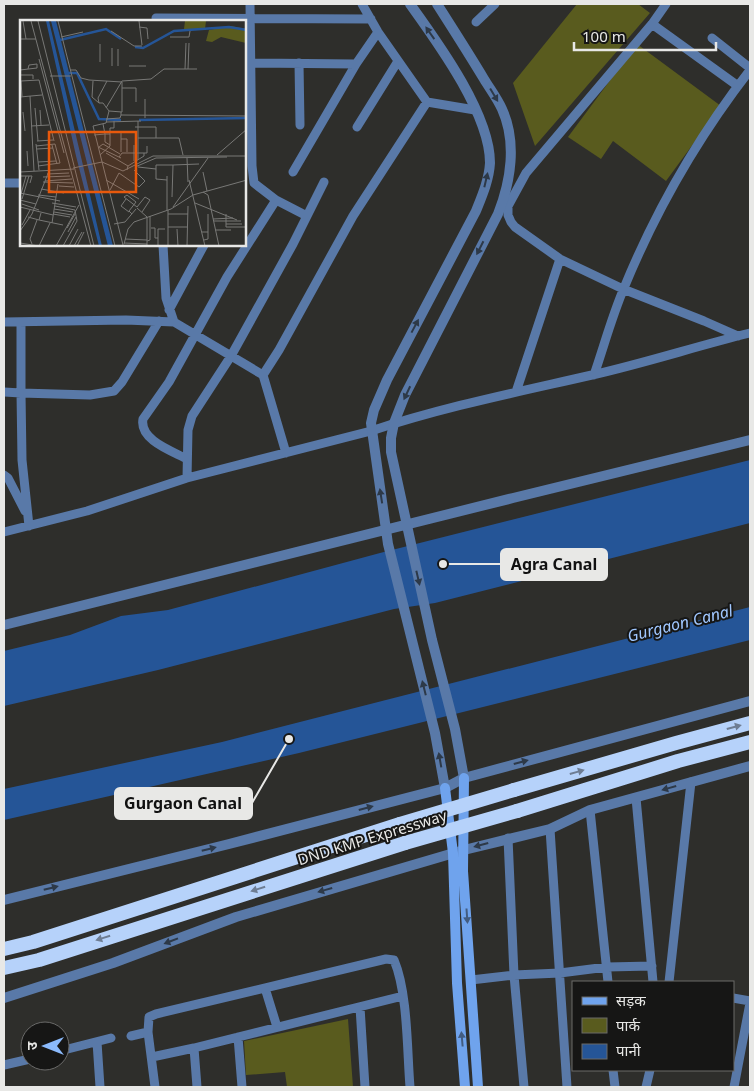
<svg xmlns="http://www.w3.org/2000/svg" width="754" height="1091" viewBox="0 0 754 1091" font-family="'Noto Sans','Noto Sans Devanagari',sans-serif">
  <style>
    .green { fill: #595b1e }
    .water { fill: #255597 }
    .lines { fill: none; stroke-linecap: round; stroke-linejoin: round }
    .minor { stroke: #5979a8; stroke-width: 9 }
    .tertiary { stroke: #5979a8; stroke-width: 10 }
    .secondary { stroke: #6fa3ed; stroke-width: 10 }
    .trunk { stroke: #b6d2fa; stroke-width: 14 }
    .trunk-bridge { stroke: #b6d2fa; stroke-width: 14 }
    .oneway { fill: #2d3948 }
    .oneway2 { fill: #6e7d93 }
    .oneway3 { fill: #425c81 }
    .labels { text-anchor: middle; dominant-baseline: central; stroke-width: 4; stroke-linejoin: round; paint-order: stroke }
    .street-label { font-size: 15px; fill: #e8e8e6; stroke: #161615 }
    .water-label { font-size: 16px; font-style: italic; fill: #a0c7ff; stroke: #161615 }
    .inset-river { fill: none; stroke: #255597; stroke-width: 2.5 }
    .inset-road { fill: none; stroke: #787876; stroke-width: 1 }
    .view { fill: #e8590c; fill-opacity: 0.15; stroke: #e8590c; stroke-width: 2.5 }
    .inset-edge { fill: none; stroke: #e8e8e6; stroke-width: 2.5 }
    .leader { fill: none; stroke: #e8e8e6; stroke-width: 2 }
    .callout-dot { fill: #e8e8e6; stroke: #161615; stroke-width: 2 }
    .callout { fill: #e8e8e6; stroke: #e8e8e6; stroke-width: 2 }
    .callout-label { font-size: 16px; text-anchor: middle; font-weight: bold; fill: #111 }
  </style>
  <rect width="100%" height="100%" fill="#2e2e2b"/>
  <path class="green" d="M577,4H638L650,13L535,146L513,83Z
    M637,44L721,106L666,181L613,141L601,159L568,137Z
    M348,1019L353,1087H287L285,1072L246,1075L244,1041Z"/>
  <path class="water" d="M750,460V523L435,603L394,609L158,670L4,706V651L70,635L121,616L168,610L380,553Z
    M750,607V640L299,753L4,820V789L222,742Z"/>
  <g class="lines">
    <path class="minor" d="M250,4L252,166L254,183L276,200L307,216
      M362,4L378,32L427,102L475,110
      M666,4L652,24L526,173L508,206V215L511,222L515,227L560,259L623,289L704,321L738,336
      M156,18L371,19
      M476,22L495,4
      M652,24L738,86
      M712,38L750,68
      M246,63L356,64
      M299,63L300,125
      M357,127L398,61
      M293,172L356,64L378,32
      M4,183H21
      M163,245L166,298L174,322
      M169,310L204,245
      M4,322L126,320L174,322L263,375L286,453
      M263,375L279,350L353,216L427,102
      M594,375C604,346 612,316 624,288C656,210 698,137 750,70
      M4,392L21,393V322
      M516,392L560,259
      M187,459C172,451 139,440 143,419L169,382L227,277L276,200
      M4,475L8,478L25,511
      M187,478L188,430L192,416L231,356L293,244L324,182
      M29,526L22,460L21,393L90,395L114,391L122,382L159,321
      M4,532L87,511L187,478L371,431C443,407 518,392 592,375C645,363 697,346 750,333
      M636,798L653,982
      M590,810L608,982
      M550,829L567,1087
      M508,838L514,975L524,1087
      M471,980L514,975L560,973L607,967L652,966
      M669,982L691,782
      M265,988L277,1027
      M733,998L750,1001
      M360,1007L365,1087
      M131,1036L148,1032
      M238,1037L242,1087
      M97,1042L100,1087
      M194,1048L197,1087
      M60,1051L111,1038
      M152,1057L194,1048L403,996
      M4,1065L30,1059
      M613,1070L615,1087
      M155,1087L148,1032L149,1017L156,1014L386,959L394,960C408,993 407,1051 410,1087
      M646,1087L650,1070
      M734,1087L750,1003"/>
    <path class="tertiary" d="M410,4C438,43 490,114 490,163C489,180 482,196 476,211L387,380L374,410L371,423L388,544L435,733L445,788
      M437,4C453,29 469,54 484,79C490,89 497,98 502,109C517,142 511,181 498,214L405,395L394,423L391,438V452L432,640L455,729L464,778
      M4,625L513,498L750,440
      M4,900L229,844L445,788L464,778L750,701
      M4,998L113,963L236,917L464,850L550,829L590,810L750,766"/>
    <path class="secondary" d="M464,778L463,871L478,1087
      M445,788L453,853L457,983L465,1087"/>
    <path class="trunk" d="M514,790L676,743L750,723
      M517,811L678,761L750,742
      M4,949L33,942L400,824
      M4,968L39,960L405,843"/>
    <path class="trunk-bridge" d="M400,824L514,790
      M405,843L517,811"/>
  </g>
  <defs><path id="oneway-solid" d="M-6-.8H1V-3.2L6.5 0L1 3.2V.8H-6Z" transform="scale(1.25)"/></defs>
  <g class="oneway">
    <use href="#oneway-solid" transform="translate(430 33) rotate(-125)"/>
    <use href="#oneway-solid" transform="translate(494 95) rotate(59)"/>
    <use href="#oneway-solid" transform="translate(486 180) rotate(-77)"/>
    <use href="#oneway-solid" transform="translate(480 248) rotate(117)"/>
    <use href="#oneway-solid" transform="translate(415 326) rotate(-62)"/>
    <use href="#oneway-solid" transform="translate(407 393) rotate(115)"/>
    <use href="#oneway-solid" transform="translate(381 496) rotate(-99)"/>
    <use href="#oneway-solid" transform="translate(418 578) rotate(77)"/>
    <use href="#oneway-solid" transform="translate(424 688) rotate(-104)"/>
    <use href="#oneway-solid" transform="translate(440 760) rotate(-100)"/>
    <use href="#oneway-solid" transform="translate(521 762) rotate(-15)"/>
    <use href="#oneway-solid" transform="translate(669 788) rotate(164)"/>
    <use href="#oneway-solid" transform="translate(366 808) rotate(-15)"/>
    <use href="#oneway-solid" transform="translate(481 845) rotate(165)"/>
    <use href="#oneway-solid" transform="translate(209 849) rotate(-14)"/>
    <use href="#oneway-solid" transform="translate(51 888) rotate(-14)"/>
    <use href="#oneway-solid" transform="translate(325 890) rotate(164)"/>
    <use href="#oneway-solid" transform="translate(171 941) rotate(159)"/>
  </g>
  <g class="oneway2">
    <use href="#oneway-solid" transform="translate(734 727) rotate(-15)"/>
    <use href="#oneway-solid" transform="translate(577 772) rotate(-16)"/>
    <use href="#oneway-solid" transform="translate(258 889) rotate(163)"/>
    <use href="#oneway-solid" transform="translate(103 938) rotate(162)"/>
  </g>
  <g class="oneway3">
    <use href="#oneway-solid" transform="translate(467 916) rotate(86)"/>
    <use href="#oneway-solid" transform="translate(462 1039) rotate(-95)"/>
  </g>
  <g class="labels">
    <g class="street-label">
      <text transform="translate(372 837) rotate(-17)">DND KMP Expressway</text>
    </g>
    <g class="water-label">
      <text transform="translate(680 623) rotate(-14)">Gurgaon Canal</text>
    </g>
  </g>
  <g transform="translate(20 20)">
    <rect width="226" height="226" fill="#2e2e2b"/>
    <path d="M165,1H186L185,9H164ZM211,6L226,9V23L201,17L192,22L186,21L189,10Z" fill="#595b1e"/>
    <path d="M26,1H29L82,226H79L56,136ZM31,1H36L93,226H88Z" fill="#255597"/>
    <path class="inset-river" d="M40,20L86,9L101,19M115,27L123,28L154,11L209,7L227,10M49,53H57L79,99L101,100M119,100L227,98"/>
    <path class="inset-road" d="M3,1L6,19M11,1L71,226M18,1L74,226M38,1L95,226M119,1L122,25M119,7L127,8L128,19M91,11L114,26H122M41,17L63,12M150,17H169L170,11M0,19H16M80,24V42M98,29V46M19,39L44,133M92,46V28M109,46H126M8,49L9,45L17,44V48M165,49L166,23M168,49L169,23M0,50L17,48M50,50H56L61,58L69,60L102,62V92L89,91L86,103L73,106L103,225M0,55H13V59M30,56H51M73,61L72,77L79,83M87,61L78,78L79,83H83L89,91M102,68H116V82M2,76L1,61L19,60L34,121M10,76L14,151M0,77L22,75M15,88L18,121M86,88L102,61L131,59L144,49H177M20,90L21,105M3,92L5,111M101,92V95L227,96M125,98V79M86,99L100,98L101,95M86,102L121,101M83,104L85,114H90M11,106L29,105M115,107H136V118M101,111V132M74,115L85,114V122L90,125M118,118H159L163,135M101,119H107V132M17,121L33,120M16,124L19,150M32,125L37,144M16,126L35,124L40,143L18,146M78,127L101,138M79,127L83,124L100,134M17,129L33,128M7,131L8,146M86,133L108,146M80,135L90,126V108H94V101M197,135L227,109M99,137L102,133H127V126M167,138L168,162M118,140V101M114,141V125M18,142L36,141M153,145L179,144M115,147L136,138L207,137M118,147L136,149M53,148L82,142L103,151L133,136H227M107,150L108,146L124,136V133M0,152L54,149M183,152L187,171M27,154L49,153M0,156H12L10,163M147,156V190M23,157L50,156M86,160L119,179M147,160L136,159V145H153L152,177M169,160L185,226M25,161L52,159M23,162L53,163M39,166L54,167M21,169L44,173M90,170L99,153L119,167L125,161L114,150M183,172L188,175L199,226M0,173L40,181M1,174L6,156M18,175L36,177M104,177L117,187L125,177L130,180L122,192M104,177L107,175L116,182L109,191L112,194M2,179L9,156M106,179L101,186L109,192M0,180L16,184M32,183L56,187M175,183L217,200M2,184L19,190M35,186L55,190L57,201L43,226M0,187L33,195M153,187L188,138M117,188L127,197V226M34,189L53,192M148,190V226M34,192L52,195M33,194L50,197M148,194H168M206,194V207H227M8,197L19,200L21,193M193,199L213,198M19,200L43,205M194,201H221M32,203L38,164M94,204L105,202L116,189M206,204H222M2,205L10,190M148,207H168M47,208L55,194M131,208H135V218H138M157,209L158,226M195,210H211M0,211L12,194L29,151M48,212L56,197M182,212H188V219L184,220M188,212V194M105,219L127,220M127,221L130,220V196M0,223L19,226M104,223L127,224M12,224L10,219L17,200M104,224L108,209L114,202L151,189L173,175L227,160M19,226L30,203M36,226L59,185M49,226L58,209M54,226L62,212M57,226L64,212M138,226V209H145M167,226L168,186"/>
    <path class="view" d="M29,112H116V172H29Z"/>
    <rect width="226" height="226" class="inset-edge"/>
  </g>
  <path class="leader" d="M443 564L501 564M289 739L252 803"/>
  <g class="callout-dot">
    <circle cx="443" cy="564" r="5"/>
    <circle cx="289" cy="739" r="5"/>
  </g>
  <g class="callout">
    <rect x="501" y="549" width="106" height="31" rx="5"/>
    <rect x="115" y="788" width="137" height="31" rx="5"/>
  </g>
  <g class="callout-label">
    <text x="554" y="570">Agra Canal</text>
    <text x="183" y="809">Gurgaon Canal</text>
  </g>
  <rect width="754" height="1091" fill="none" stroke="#e8e8e6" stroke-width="10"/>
  <rect x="572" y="981" width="162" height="90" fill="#161615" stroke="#6a6a69"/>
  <rect x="582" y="997" width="25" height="8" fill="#6fa3ed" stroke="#6a6a69"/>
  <text x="616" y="1006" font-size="15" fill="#e8e8e6">सड़क</text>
  <rect x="582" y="1018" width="25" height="15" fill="#595b1e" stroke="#6a6a69"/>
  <text x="616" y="1031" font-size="15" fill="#e8e8e6">पार्क</text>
  <rect x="582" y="1044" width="25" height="15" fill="#255597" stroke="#6a6a69"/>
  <text x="616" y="1056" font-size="15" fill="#e8e8e6">पानी</text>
  <g transform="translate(45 1046) rotate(270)"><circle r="24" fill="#161615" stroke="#6a6a69"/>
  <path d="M0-4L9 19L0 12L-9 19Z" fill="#8bbafc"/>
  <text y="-8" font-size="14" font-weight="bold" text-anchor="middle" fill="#e8e8e6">उ</text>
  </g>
  <path d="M574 42v8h142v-8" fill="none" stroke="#e8e8e6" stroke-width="2.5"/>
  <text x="582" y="42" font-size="15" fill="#e8e8e6" stroke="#161615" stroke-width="4" paint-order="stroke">100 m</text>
</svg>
